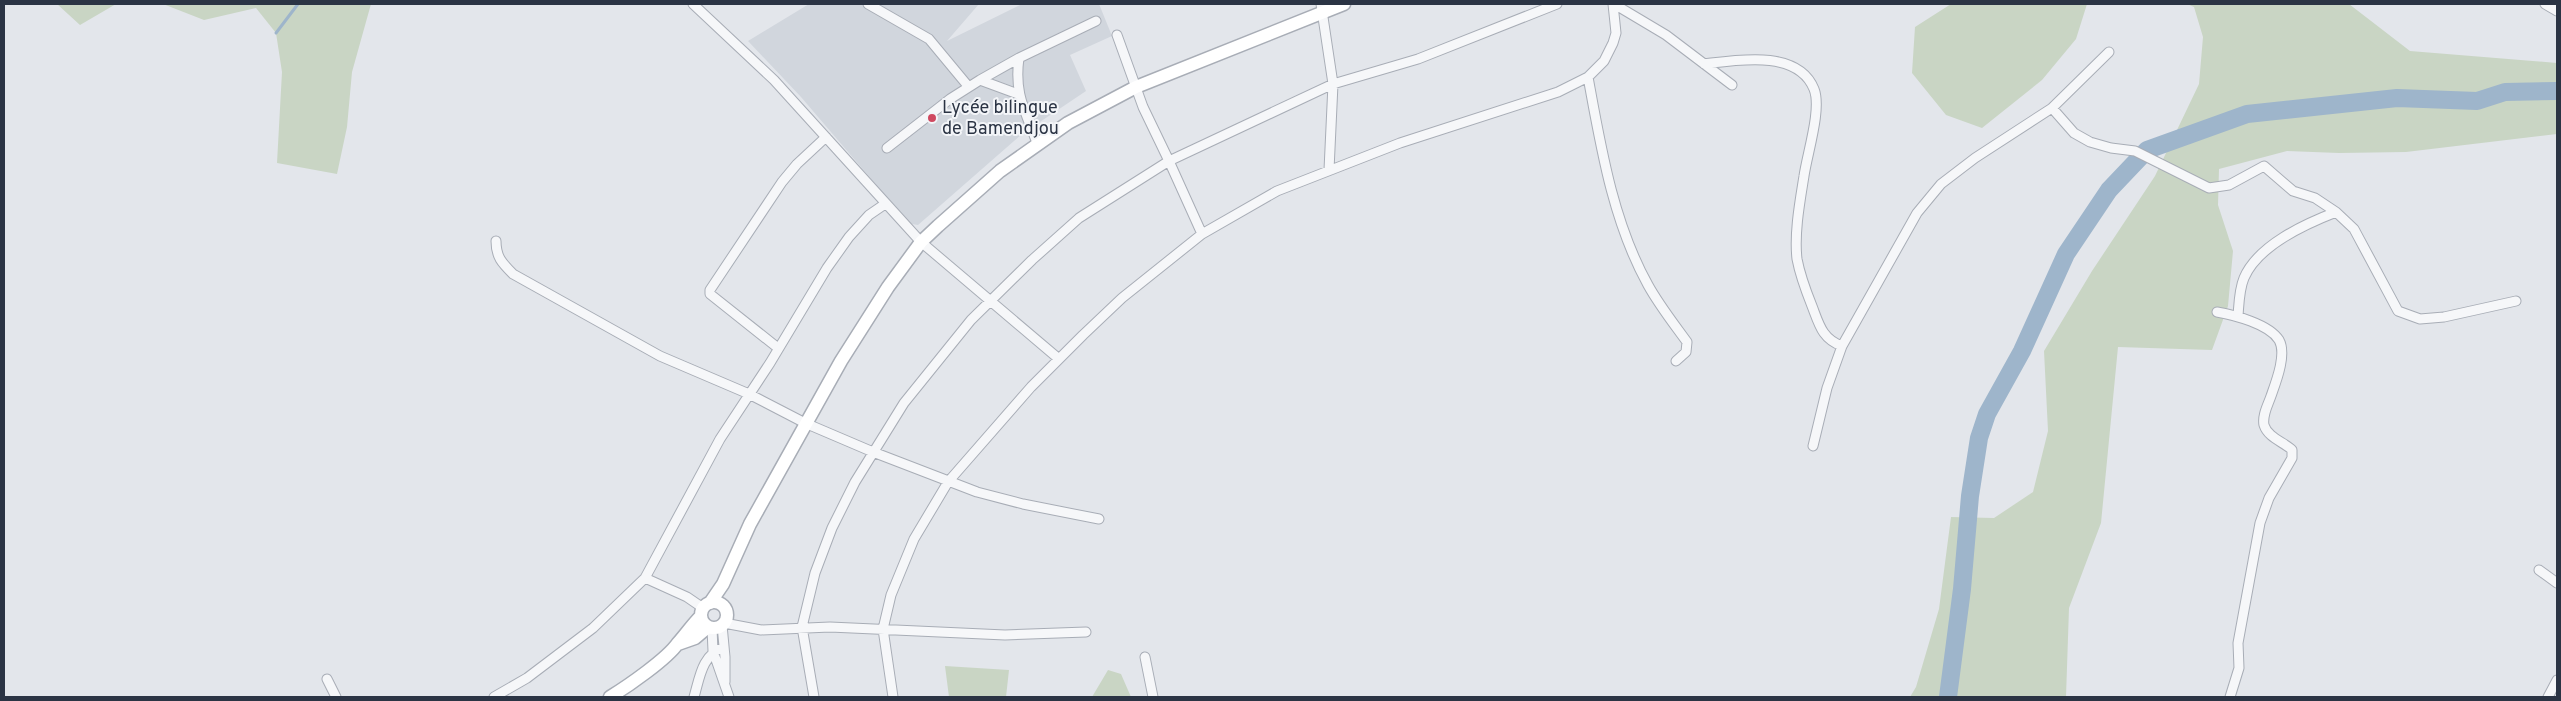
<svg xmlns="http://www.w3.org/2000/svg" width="2561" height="701" viewBox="0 0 2561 701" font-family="Overpass,sans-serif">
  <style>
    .built { fill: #d1d6dd }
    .green { fill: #c9d5c4 }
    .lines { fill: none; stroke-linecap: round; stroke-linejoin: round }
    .stream { stroke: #9eb5cb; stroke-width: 3 }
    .river { stroke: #9eb5cb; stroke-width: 18 }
    .minor-casing { stroke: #a8adb6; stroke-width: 11 }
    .secondary-casing { stroke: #a8adb6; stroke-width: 15 }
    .minor { stroke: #f6f7f9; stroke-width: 9 }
    .secondary { stroke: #fff; stroke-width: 12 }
    .poi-dot { fill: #cf4960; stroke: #f3f5f8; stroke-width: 2 }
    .labels { text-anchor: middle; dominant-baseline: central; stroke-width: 4; stroke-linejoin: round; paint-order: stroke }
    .poi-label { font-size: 18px; fill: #2b3444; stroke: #f3f5f8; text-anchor: start }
  </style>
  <rect width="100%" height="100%" fill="#e3e6eb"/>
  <path class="built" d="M809,4H979L947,41L1022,4H1099L1112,36L1070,55L1086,91L1022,134L918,225L912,224L878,187L801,97L748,41Z"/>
  <path class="green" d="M57,4H116L80,25Z
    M163,4H371L352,72L347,127L337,174L277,163L282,72L276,33L256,8L204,20Z
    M1951,4H2087L2076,39L2042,80L1982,128L1946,115L1912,73L1915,27Z
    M2187,4H2349L2410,51L2557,63V134L2406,152L2339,153L2287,151L2219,169L2218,205L2233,251L2228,306L2212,350L2118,347L2101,523L2069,608L2066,697H1910L1916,687L1939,609L1951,517L1994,518L2033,492L2048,431L2044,351L2092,271L2155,176L2199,84L2203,37L2194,7Z
    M945,666L1009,670L1006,697H949Z
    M1108,670L1121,674L1131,697H1092Z"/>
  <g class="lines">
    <path class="stream" d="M276,33L298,4"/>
    <path class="river" d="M1948,697L1962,589L1970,496L1979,438L1987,414L2022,351L2066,254L2109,190L2147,150L2247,114L2397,98L2477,101L2505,92L2557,91"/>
    <g class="minor-casing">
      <path id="minor" d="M693,4L774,80L921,242L1059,359
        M868,4L929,39L968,86
        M1321,4L1333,84L1329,170
        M1614,4L1666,35L1732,85
        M2545,4L2557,11
        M1704,64C1737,60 1798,49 1814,89C1822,109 1807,154 1804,176C1800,201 1794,233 1797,259C1800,275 1806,291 1812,306C1819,324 1822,339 1842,346
        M1588,77C1601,148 1613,222 1648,285C1659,305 1674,324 1687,342L1686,352L1676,361
        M980,80L1019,58
        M2052,108L2074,133L2090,142L2111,148L2135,151L2209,188L2229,185L2264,166L2293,191L2315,198L2336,212L2354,229L2398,311L2420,319L2444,317L2516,301
        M1037,143C1025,110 1014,94 1019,58L1096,21
        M887,148L950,99L980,80L1018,94
        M1202,234L1169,161L1333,84L1418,59L1557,4
        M496,241C496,257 502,263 513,274L660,356L749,394L805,423L873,452L977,492L1023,504L1099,519
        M2217,312C2234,315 2269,324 2279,340C2287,354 2276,382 2271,396C2268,405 2262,415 2264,425C2268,438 2284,442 2292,450V458L2269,498L2260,523L2238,643L2239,668L2230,697
        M2238,316C2239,304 2239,290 2244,278C2258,245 2305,224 2336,212
        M778,348L710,294V290L782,182L797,164L826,137
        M1813,446L1827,388L1842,346L1917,213L1941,184L1975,158L2052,108L2109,52
        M2539,570L2557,583
        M645,578L687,597L703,608
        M724,623L761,630L830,627L1005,635L1086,632
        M722,625L725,657V682
        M712,628L713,651L729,697
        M1145,657L1153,697
        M327,679L336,697
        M494,697L527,678L593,628L645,578L720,439L770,363L827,268L849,237L869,215L885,204
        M694,697C700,676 702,655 724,647
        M814,697L802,627L815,573L832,528L855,482L904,403L971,320L1032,260L1079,218L1169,161L1143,107L1117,35
        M893,697L883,629L891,595L914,539L948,482L1031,387L1083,335L1122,298L1202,234L1277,191L1400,143L1558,92L1588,77L1604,61L1613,43L1616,33L1613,4
        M2548,697L2557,680"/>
    </g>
    <g class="secondary-casing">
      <path id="secondary" d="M701 615a13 13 0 1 1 26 0a13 13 0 1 1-26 0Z
        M710,603L723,584L750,524L841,361L888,287L921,242L938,226L1000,171L1068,123L1136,87L1344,4
        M678,644L695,638L708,627
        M610,697C628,686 667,659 678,643C686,634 692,625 701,616"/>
    </g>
    <use href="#minor" class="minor"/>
    <use href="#secondary" class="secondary"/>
  </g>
  <circle class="poi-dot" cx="932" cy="118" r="5"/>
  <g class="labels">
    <g class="poi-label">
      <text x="942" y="108">Lycée bilingue<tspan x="942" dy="21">de Bamendjou</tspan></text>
    </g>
  </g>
  <rect width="2561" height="701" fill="none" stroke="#2b3444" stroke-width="10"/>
</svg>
